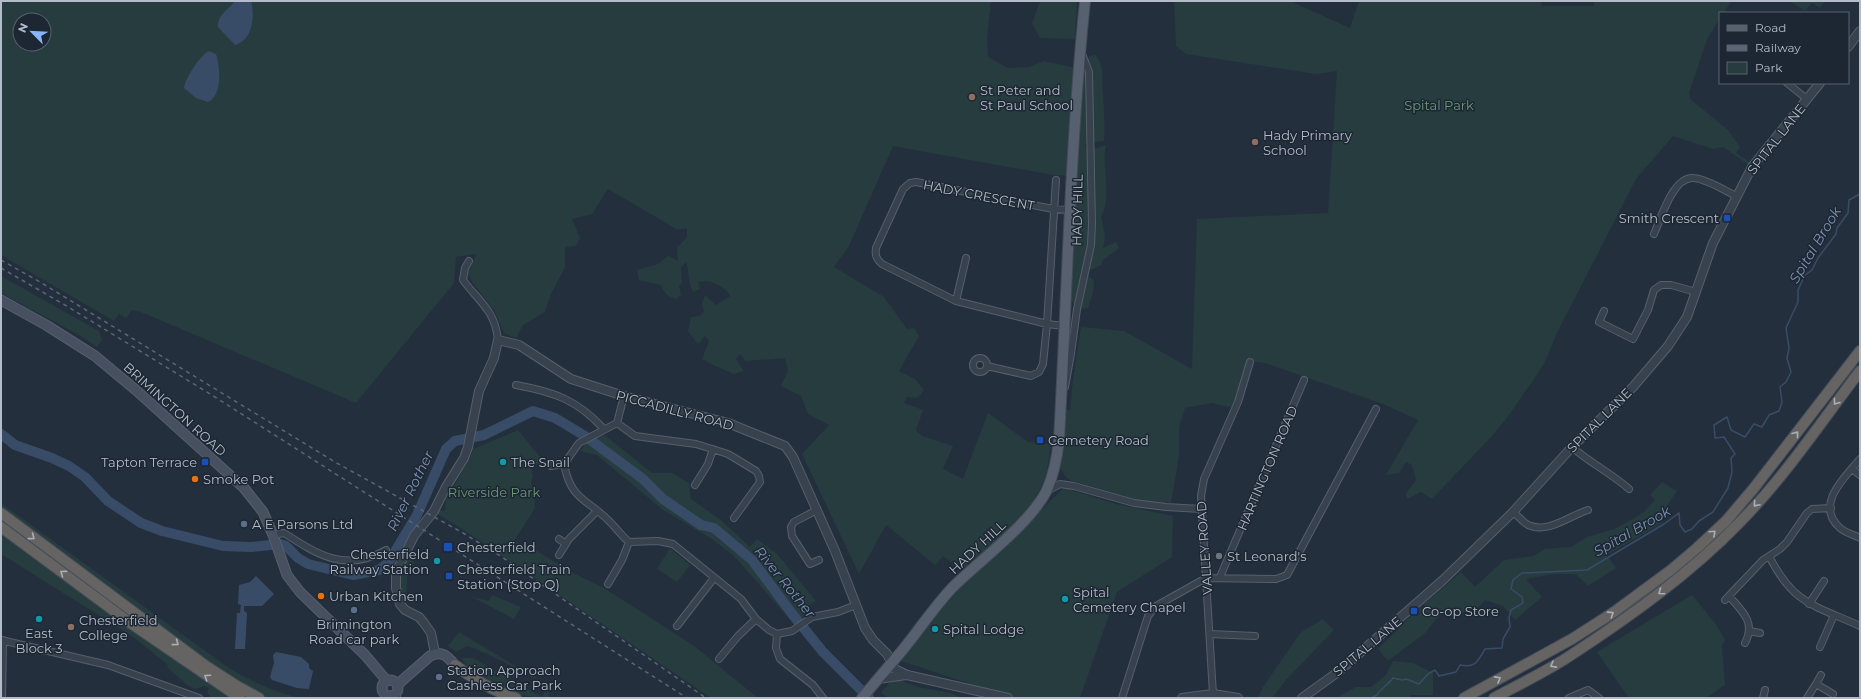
<svg xmlns="http://www.w3.org/2000/svg" width="1861" height="699" viewBox="0 0 1861 699" font-family="Montserrat,sans-serif">
  <style>
    .green { fill: #263c3f; fill-rule: evenodd }
    .water { fill: #394c67 }
    .lines { fill: none; stroke-linecap: round; stroke-linejoin: round }
    .stream { stroke: #394c67; stroke-width: 1.5 }
    .river { stroke: #394c67; stroke-width: 10 }
    .minor-casing { stroke: #565f6c; stroke-width: 8 }
    .tertiary-casing { stroke: #565f6c; stroke-width: 10 }
    .secondary-casing { stroke: #565f6c; stroke-width: 11 }
    .primary-casing { stroke: #414a57; stroke-width: 12 }
    .trunk-casing { stroke: #434c59; stroke-width: 12 }
    .minor { stroke: #38414e; stroke-width: 6 }
    .tertiary { stroke: #38414e; stroke-width: 8 }
    .secondary { stroke: #465061; stroke-width: 9 }
    .primary { stroke: #56606e; stroke-width: 10 }
    .trunk { stroke: #656462; stroke-width: 10 }
    .rail { stroke: #5a6575; stroke-width: 1.5; stroke-dasharray: 4 4; stroke-linecap: butt }
    .oneway { stroke: #a8afba }
    .education-dot { fill: #8d6e63; stroke: #1d2633; stroke-width: 1.5 }
    .transit-dot { fill: #1a4fb4; stroke: #1d2633; stroke-width: 1.5 }
    .culture-dot { fill: #0f9aa8; stroke: #1d2633; stroke-width: 1.5 }
    .food-dot { fill: #e8710a; stroke: #1d2633; stroke-width: 1.5 }
    .service-dot { fill: #5c6f8a; stroke: #1d2633; stroke-width: 1.5 }
    .worship-dot { fill: #6b7280; stroke: #1d2633; stroke-width: 1.5 }
    .labels { text-anchor: middle; dominant-baseline: central; stroke-width: 3; stroke-linejoin: round; paint-order: stroke }
    .poi-label { font-size: 13px; fill: #b4bcc9; stroke: #1d2633; text-anchor: start }
    .park-label { font-size: 13px; fill: #6b9a76; stroke: #1d2633 }
    .street-label { font-size: 13px; fill: #b4bcc9; stroke: #1d2633 }
    .water-label { font-size: 14px; font-style: italic; fill: #7c92b1; stroke: #1d2633 }
  </style>
  <rect width="100%" height="100%" fill="#242f3e"/>
  <path class="green" d="M1,1H991L987,38L988,57L1008,68L1029,67L1044,61L1076,68L1069,176L1053,175L893,146L849,246L834,267L884,297L907,329L914,328L919,336L899,371L915,379L924,390L918,398L907,397L904,403L923,410L916,430L922,436L953,446L943,469L963,479L988,413L1028,442L1051,444C1049,457 1048,471 1043,483C1028,517 996,541 969,565L961,569L943,556L935,565L886,525L859,574L802,454L829,425L808,414L801,396L781,386L788,371L785,358L746,361L740,354L736,359L744,371L734,374L713,365L702,359L709,341L705,336L698,344L688,331L691,317L700,316L704,311L702,304L705,295L716,305L730,296C726,286 707,278 698,282L700,289L693,292C687,280 690,274 686,262L681,268L682,283L679,286L681,295L677,299C668,297 664,293 661,285L639,280L637,270L658,264L668,256L678,261L677,248L687,237V228L678,230L608,189L592,214L572,219L580,238L576,246L565,247V267L551,294L545,312L523,325L516,338L504,333L494,310L472,282L468,273L476,255L474,254L456,257L454,283L356,403L141,312L132,310L126,318L119,314L114,321L1,255ZM20,20H44V44H20Z
    M1040,1H1077L1075,39L1040,38L1032,24Z
    M1174,1H1290L1350,28L1359,1H1540L1542,6H1594V1H1731L1724,13H1720V18L1707,39L1689,93L1690,99L1728,130L1740,147L1736,153L1751,163L1749,165L1723,147L1713,149L1673,136L1636,179L1556,335L1544,364L1509,415L1492,436L1432,499L1421,492L1407,499L1406,493L1416,480L1412,465L1406,462L1399,473L1386,475L1418,420L1383,404L1265,363L1249,361L1233,408L1212,403L1185,408L1179,427V457L1171,503L1135,500L1070,480L1065,476L1060,467L1063,446L1064,410H1070L1073,379L1081,327L1124,331L1192,369L1197,219L1328,213L1337,71L1316,74L1186,54L1176,46Z
    M1790,1H1825L1820,8L1812,3L1805,11Z
    M1096,55C1106,72 1101,77 1103,94C1104,110 1105,125 1104,141L1086,143L1085,148L1094,149L1106,145C1101,167 1113,198 1101,216L1105,237L1103,248L1116,242L1119,248L1103,260L1101,265L1093,269L1081,271L1094,280L1093,292L1088,308L1081,309L1071,301L1067,294L1083,61L1090,56Z
    M1,276L99,331L102,340L97,347L79,335L1,293Z
    M518,430L544,462L531,467L533,476L531,482L534,492L535,508L514,541L530,547L577,575L602,587L648,616L694,646L758,698H711L461,528L436,513L438,509L445,511L446,500L470,458L473,449Z
    M602,433L652,473H672L689,483L691,499L721,520L750,547L757,539L777,554L816,601L802,609L806,615L793,623L734,556L712,539L663,510L597,455L580,451L587,442Z
    M1662,482L1677,491L1668,504L1662,523L1607,555L1616,568L1588,586L1576,574H1554L1526,579L1542,597L1515,620L1503,606L1485,600L1477,609L1462,613L1450,608L1436,619L1425,633L1388,661L1378,649L1419,608L1422,609L1425,606L1424,604L1461,572L1475,587L1504,560L1533,556L1545,549L1571,547L1587,537L1614,529L1631,520L1644,512L1655,500L1650,495Z
    M1064,488L1116,504L1173,516L1172,557L1117,592L1080,698H1013L898,660L958,590Z
    M1,503L226,666C249,681 273,691 300,698H265L232,679L1,506Z
    M1,534L230,698H212L207,693L209,688L204,686L195,689L187,685L167,667L168,665L132,636L1,554Z
    M416,539L417,540L410,554V559L414,562L407,577L406,604L404,606L398,578L401,569Z
    M670,548L690,565L677,582L657,569Z
    M492,595L521,607L514,619L472,597L489,601Z
    M1692,595L1715,623L1725,639L1722,646L1725,685L1706,698H1629L1597,652Z
    M1323,619L1334,630L1286,680L1272,698L1258,697L1263,687L1300,633Z
    M459,632L552,688L548,695L551,698C521,698 475,688 462,658H473L542,697L548,687C522,671 496,656 467,646L456,652L448,646Z
    M1393,661L1413,663L1433,673V695H1411L1410,698H1336L1356,687H1371L1386,675Z
    M893,678L919,687L950,693L962,698H889L881,693Z"/>
  <path class="water" d="M235,1H251C255,16 253,40 235,45L218,27C217,15 229,9 235,1Z
    M209,51L216,54C220,67 223,95 208,102L196,98L184,88C185,79 200,55 209,51Z
    M256,576L274,594L262,606H244V611L247,613L245,649H235L237,613H240L241,605L238,604L239,585L250,582Z
    M276,652L301,657L309,664V668L313,671L309,689L297,688L272,680L270,677L274,663L273,655Z"/>
  <g class="lines">
    <path class="stream" d="M1371,698L1377,695C1381,688 1388,685 1393,678L1402,680L1406,679L1419,684L1428,674L1435,670L1439,676L1456,672L1460,665C1476,668 1477,662 1485,649L1502,648L1503,639L1510,627L1509,618L1511,610L1523,603L1522,597L1511,589L1513,580L1522,573L1587,570L1664,524L1679,513L1680,525L1685,532L1692,529L1699,521L1713,512L1728,488L1732,472L1731,458L1735,454L1724,437L1715,438L1714,425L1727,417L1731,430L1745,437L1754,424L1762,427L1769,415L1779,411L1782,402L1780,387L1786,382L1791,372L1787,358L1789,348L1786,328L1798,302V290L1805,275L1812,270L1818,258L1836,234L1837,228L1848,213L1849,200L1860,194"/>
    <path class="river" d="M1,434L15,445L52,458L69,466L85,477L108,501L141,523L162,531L223,546L251,547L280,544L286,546L298,558L308,564L353,575L379,570L388,563L417,515L446,449L455,441L484,435L533,411L555,418L585,436L643,479L663,499L701,525L714,528L752,560L793,615L823,652L869,698"/>
    <g class="minor-casing">
      <path id="minor" d="M1787,83L1807,99
        M1654,234C1661,218 1673,177 1693,178C1705,178 1726,191 1736,196
        M469,261L465,268L463,280C479,302 495,310 498,340
        M956,301L966,258
        M1604,311L1599,322L1633,339L1648,310L1654,290L1661,285H1671L1696,292
        M1064,326L1047,324L956,301L882,264C876,259 875,255 876,248L903,189L910,183L916,182L1053,209L1070,210
        M973 365a7 7 0 1 1 14 0a7 7 0 1 1-14 0Z
        M987,366L1031,376L1039,372L1043,364L1047,324L1056,180
        M516,385C555,392 577,400 604,429
        M1065,387L1071,354L1077,309L1091,245L1092,224L1089,72L1082,54
        M624,396L617,423L579,443L564,464C571,501 587,498 610,522C617,529 622,536 629,542L658,541L673,544L741,599L756,619L769,630L777,634L792,631L812,617L838,612L856,605
        M617,423L635,436L696,444L728,454L756,471L759,476L760,482L734,518
        M1572,447C1590,463 1611,473 1629,489
        M1860,459C1845,477 1814,505 1840,528C1846,533 1854,535 1860,538
        M551,466L564,464
        M1852,469L1860,475
        M695,485L708,464L713,449
        M1047,491L1060,484L1074,486L1134,503L1166,507L1201,509
        M817,510L794,522L791,527L792,536L810,564L819,560
        M1513,512C1518,516 1523,522 1528,525C1548,534 1569,516 1588,510
        M273,535L284,533C318,555 346,573 386,550
        M559,539L566,544
        M559,555L569,539L597,511
        M1769,556C1794,605 1814,605 1860,626
        M1220,577L1304,380
        M608,584L622,560L629,542
        M1729,596C1742,611 1756,622 1745,643
        M1725,600L1763,560L1780,549L1787,542L1807,513L1812,509L1831,508
        M1809,604L1824,581
        M677,626L714,578
        M1749,631L1760,633
        M777,634L776,648L780,659L813,685L823,698
        M1210,634L1255,636
        M1,640L108,665L199,698
        M1820,647L1834,615
        M719,659L738,636L756,619
        M1816,684L1821,675
        M397,692V698
        M1213,694L1201,496L1204,479L1238,402L1250,362
        M2,698L3,640
        M1122,698L1148,616L1156,606L1206,578L1276,579L1287,575L1376,409
        M1569,698L1588,690L1599,698
        M1763,698L1765,690
        M1807,698L1816,684L1833,694"/>
    </g>
    <g class="tertiary-casing">
      <path id="tertiary" d="M1848,47L1860,31
        M435,653L431,633L424,623L419,617L405,610L400,604L396,588V572L414,536L434,511L446,487L464,458L468,447L479,391L494,358L498,340L519,345L571,379L624,396L728,423L785,446L793,457L835,551L865,628L873,640L887,654L895,669L907,675L1008,698
        M878,679L906,675
        M1182,698L1213,694L1238,698
        M1302,698L1338,672L1443,580L1513,512L1572,447L1633,387L1668,346L1687,317L1713,243L1752,167L1820,83"/>
    </g>
    <g class="secondary-casing">
      <path id="secondary" d="M1,300L46,325L95,356L137,391L244,488L263,512L273,535L287,575L300,592L365,655L387,681
        M382 688a8 8 0 1 1 16 0a8 8 0 1 1-16 0Z
        M397,685L430,656C442,650 447,656 455,665"/>
    </g>
    <g class="primary-casing">
      <path id="primary" d="M862,698C876,681 891,664 905,647C921,627 935,606 952,588C980,560 1030,524 1047,490C1054,474 1057,458 1059,440C1067,294 1070,147 1085,1"/>
    </g>
    <g class="trunk-casing">
      <path id="trunk" d="M1,513L206,666L237,686L259,698
        M1,527L129,622L240,698
        M455,665C474,680 492,691 516,698
        M1464,698L1572,639L1614,612L1671,570L1697,548L1726,521L1754,488L1860,351
        M1494,698C1518,685 1543,673 1565,659C1628,618 1690,574 1741,521C1786,475 1821,422 1860,371"/>
    </g>
    <use href="#minor" class="minor"/>
    <use href="#tertiary" class="tertiary"/>
    <use href="#secondary" class="secondary"/>
    <use href="#primary" class="primary"/>
    <use href="#trunk" class="trunk"/>
    <path class="rail" d="M1,260L40,282L335,462L463,533L502,557L706,698
      M1,268L65,305L215,397L687,698"/>
  </g>
  <defs><path id="oneway-chevron" d="M-2-3.5L2.5 0L-2 3.5" fill="none" stroke-width="1.6" stroke-linecap="round" stroke-linejoin="round"/></defs>
  <g class="oneway">
    <use href="#oneway-chevron" transform="translate(1836 402) rotate(127)"/>
    <use href="#oneway-chevron" transform="translate(1796 434) rotate(-52)"/>
    <use href="#oneway-chevron" transform="translate(1756 504) rotate(131)"/>
    <use href="#oneway-chevron" transform="translate(1713 533) rotate(-43)"/>
    <use href="#oneway-chevron" transform="translate(32 537) rotate(36)"/>
    <use href="#oneway-chevron" transform="translate(63 573) rotate(-144)"/>
    <use href="#oneway-chevron" transform="translate(1661 592) rotate(145)"/>
    <use href="#oneway-chevron" transform="translate(1611 614) rotate(-33)"/>
    <use href="#oneway-chevron" transform="translate(176 643) rotate(37)"/>
    <use href="#oneway-chevron" transform="translate(1553 665) rotate(151)"/>
    <use href="#oneway-chevron" transform="translate(207 677) rotate(-146)"/>
    <use href="#oneway-chevron" transform="translate(1498 679) rotate(-29)"/>
  </g>
  <g class="education-dot">
    <circle cx="972" cy="97" r="4"/>
    <circle cx="1255" cy="142" r="4"/>
    <circle cx="71" cy="627" r="4"/>
  </g>
  <g class="transit-dot">
    <rect x="1723" y="214" width="8" height="8" rx="2"/>
    <rect x="1036" y="436" width="8" height="8" rx="2"/>
    <rect x="201" y="458" width="8" height="8" rx="2"/>
    <rect x="443" y="542" width="10" height="10" rx="2"/>
    <rect x="445" y="572" width="8" height="8" rx="2"/>
    <rect x="1410" y="607" width="8" height="8" rx="2"/>
  </g>
  <g class="culture-dot">
    <circle cx="503" cy="462" r="4"/>
    <circle cx="437" cy="561" r="4"/>
    <circle cx="1065" cy="599" r="4"/>
    <circle cx="39" cy="619" r="4"/>
    <circle cx="935" cy="629" r="4"/>
  </g>
  <g class="food-dot">
    <circle cx="195" cy="479" r="4"/>
    <circle cx="321" cy="596" r="4"/>
  </g>
  <g class="service-dot">
    <circle cx="244" cy="524" r="4"/>
    <circle cx="354" cy="610" r="4"/>
    <circle cx="439" cy="677" r="4"/>
  </g>
  <circle class="worship-dot" cx="1219" cy="556" r="4"/>
  <g class="labels">
    <g class="poi-label">
      <text x="980" y="90">St Peter and<tspan x="980" dy="15">St Paul School</tspan></text>
      <text x="1263" y="135">Hady Primary<tspan x="1263" dy="15">School</tspan></text>
      <text x="1719" y="218" text-anchor="end">Smith Crescent</text>
      <text x="1048" y="440">Cemetery Road</text>
      <text x="197" y="462" text-anchor="end">Tapton Terrace</text>
      <text x="511" y="462">The Snail</text>
      <text x="203" y="479">Smoke Pot</text>
      <text x="252" y="524">A E Parsons Ltd</text>
      <text x="457" y="547">Chesterfield</text>
      <text x="429" y="554" text-anchor="end">Chesterfield<tspan x="429" dy="15">Railway Station</tspan></text>
      <text x="1227" y="556">St Leonard's</text>
      <text x="457" y="569">Chesterfield Train<tspan x="457" dy="15">Station (Stop Q)</tspan></text>
      <text x="1073" y="592">Spital<tspan x="1073" dy="15">Cemetery Chapel</tspan></text>
      <text x="329" y="596">Urban Kitchen</text>
      <text x="1422" y="611">Co-op Store</text>
      <text x="79" y="620">Chesterfield<tspan x="79" dy="15">College</tspan></text>
      <text x="354" y="624" text-anchor="middle">Brimington<tspan x="354" dy="15">Road car park</tspan></text>
      <text x="943" y="629">Spital Lodge</text>
      <text x="39" y="633" text-anchor="middle">East<tspan x="39" dy="15">Block 3</tspan></text>
      <text x="447" y="670">Station Approach<tspan x="447" dy="15">Cashless Car Park</tspan></text>
    </g>
    <g class="park-label">
      <text x="1439" y="105">Spital Park</text>
      <text x="494" y="492">Riverside Park</text>
    </g>
    <g class="street-label">
      <text transform="translate(1776 139) rotate(-52)">SPITAL LANE</text>
      <text transform="translate(979 195) rotate(11)">HADY CRESCENT</text>
      <text transform="translate(1077 210) rotate(-89)">HADY HILL</text>
      <text transform="translate(175 409) rotate(42)">BRIMINGTON ROAD</text>
      <text transform="translate(675 410) rotate(15)">PICCADILLY ROAD</text>
      <text transform="translate(1599 420) rotate(-45)">SPITAL LANE</text>
      <text transform="translate(1267 468) rotate(-67)">HARTINGTON ROAD</text>
      <text transform="translate(977 547) rotate(-43)">HADY HILL</text>
      <text transform="translate(1204 548) rotate(-94)">VALLEY ROAD</text>
      <text transform="translate(1367 646) rotate(-40)">SPITAL LANE</text>
    </g>
    <g class="water-label">
      <text transform="translate(1815 245) rotate(-59)">Spital Brook</text>
      <text transform="translate(410 491) rotate(-64)">River Rother</text>
      <text transform="translate(1632 531) rotate(-30)">Spital Brook</text>
      <text transform="translate(785 582) rotate(51)">River Rother</text>
    </g>
  </g>
  <rect width="1861" height="699" fill="none" stroke="#b4bcc9" stroke-width="4"/>
  <rect x="1719" y="12" width="130" height="72" fill="#1d2633" stroke="#59626f"/>
  <rect x="1727" y="25" width="20" height="6" fill="#56606e" stroke="#59626f"/>
  <text x="1755" y="32" font-size="12" fill="#b4bcc9">Road</text>
  <rect x="1727" y="45" width="20" height="6" fill="#5a6575" stroke="#59626f"/>
  <text x="1755" y="52" font-size="12" fill="#b4bcc9">Railway</text>
  <rect x="1727" y="62" width="20" height="12" fill="#263c3f" stroke="#59626f"/>
  <text x="1755" y="72" font-size="12" fill="#b4bcc9">Park</text>
  <g transform="translate(32 32) rotate(294)"><circle r="19" fill="#1d2633" stroke="#59626f"/>
  <path d="M0-3L7 15L0 10L-7 15Z" fill="#8ab4f8"/>
  <text y="-6" font-size="11" font-weight="bold" text-anchor="middle" fill="#b4bcc9">N</text>
  </g>
</svg>
